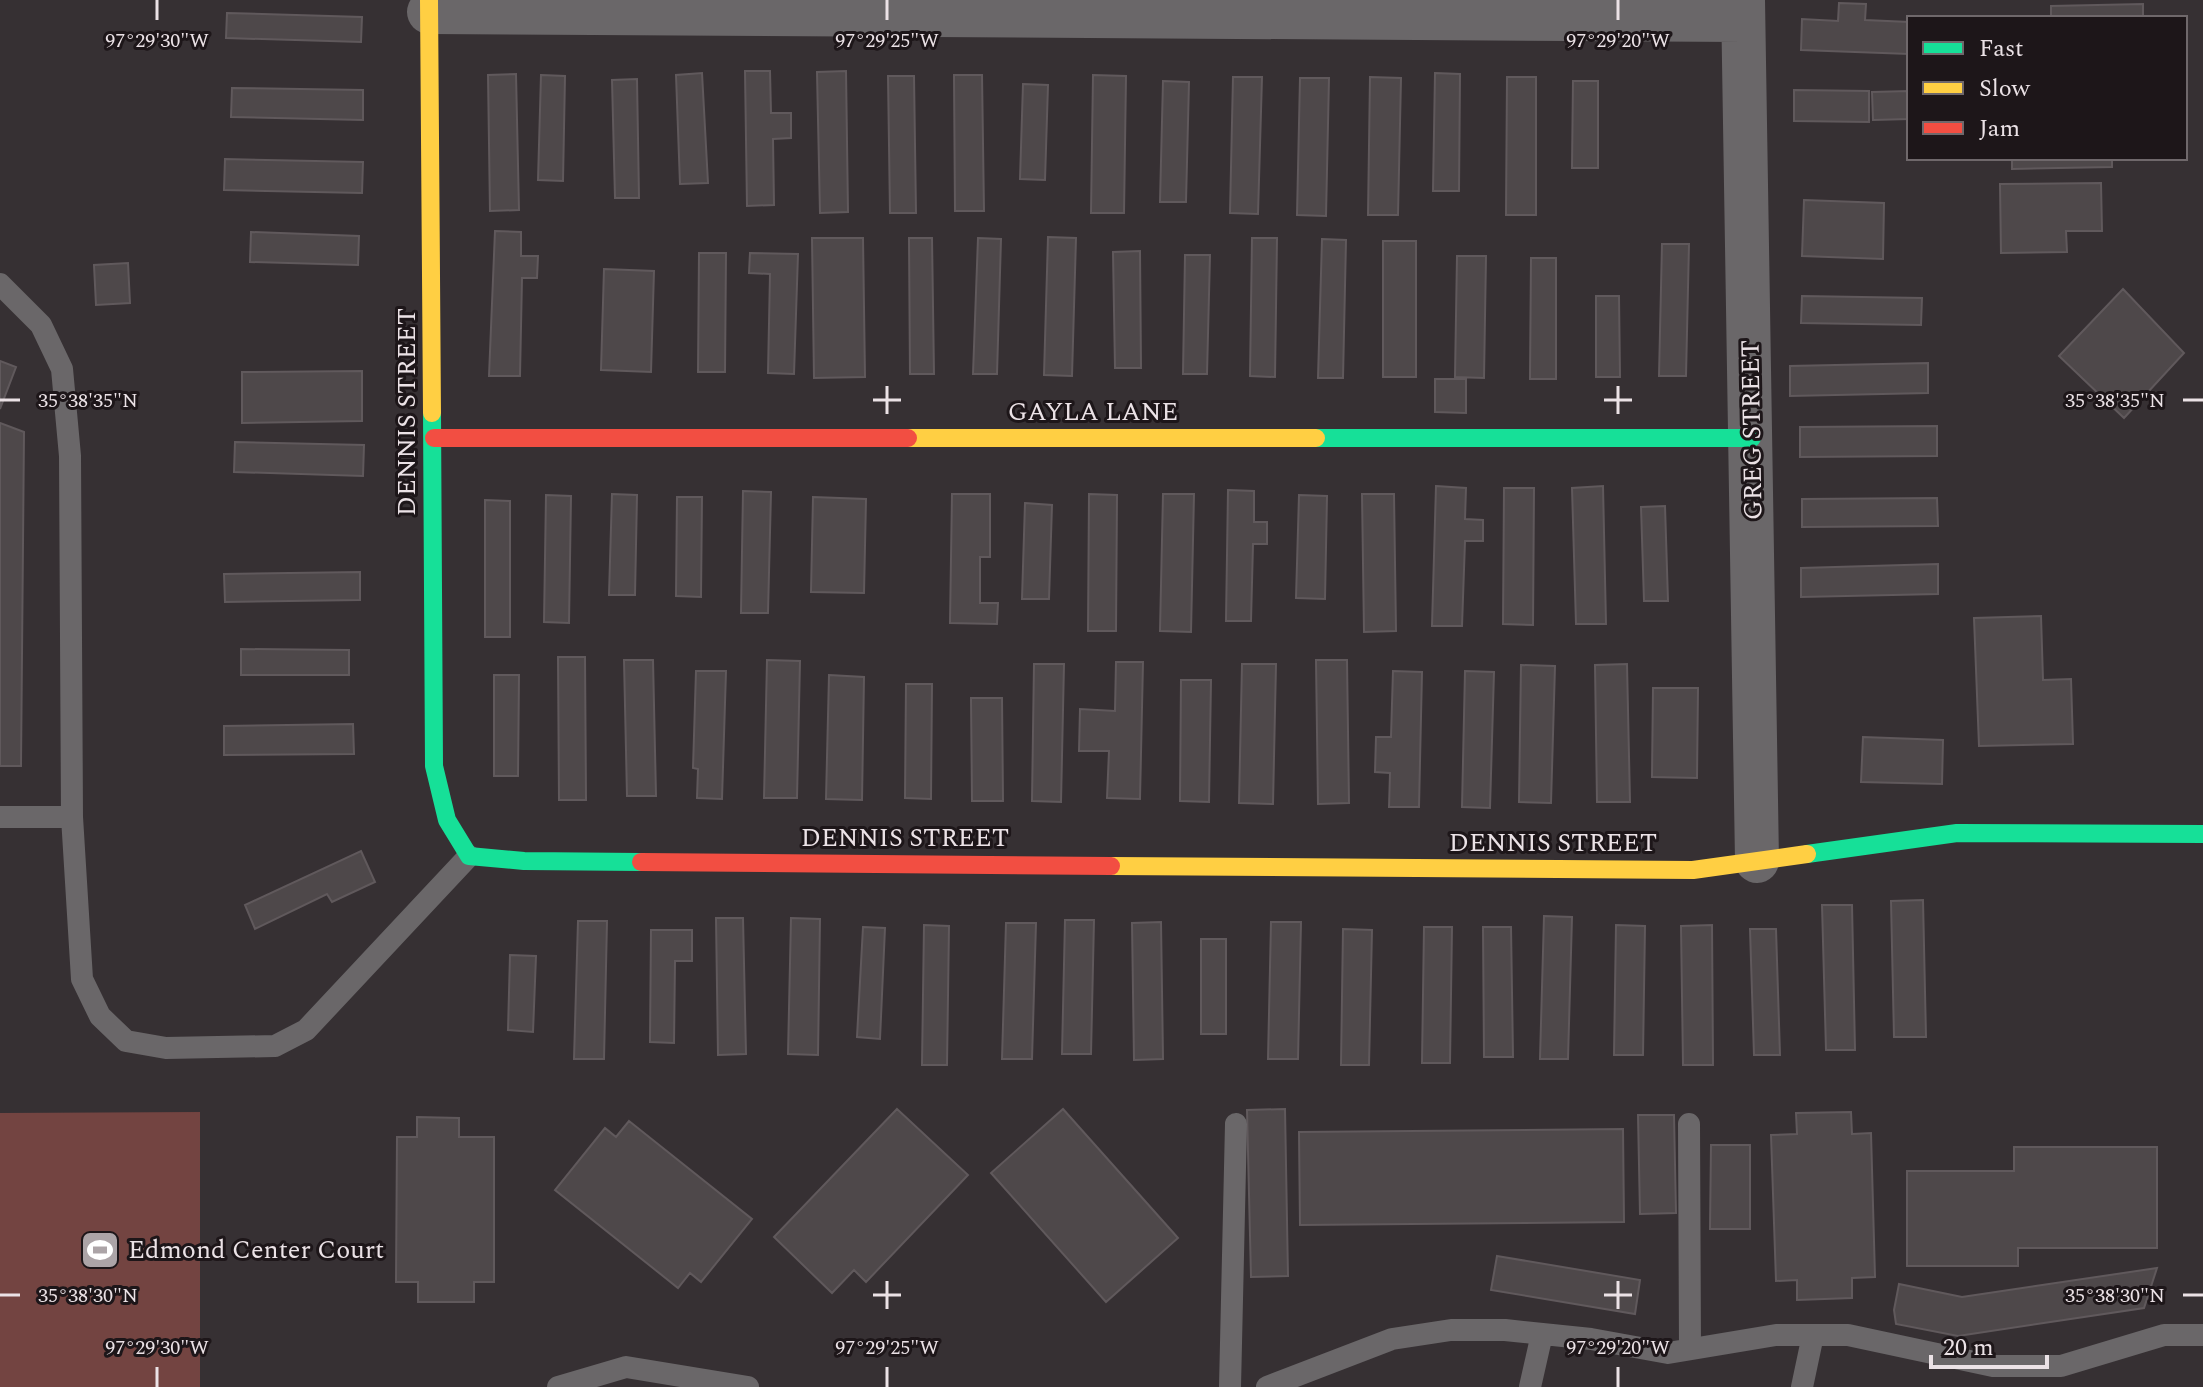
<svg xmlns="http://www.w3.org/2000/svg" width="2203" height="1387" viewBox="0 0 2203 1387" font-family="Spectral,serif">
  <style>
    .green { fill: #734441 }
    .building { fill: #4e484a; stroke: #60595c; stroke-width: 2 }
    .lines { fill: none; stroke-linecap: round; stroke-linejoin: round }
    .lane { stroke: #6a6769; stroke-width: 22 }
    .street { stroke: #6a6769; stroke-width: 44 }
    .fast { stroke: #16e098; stroke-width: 18 }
    .slow { stroke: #ffcf43; stroke-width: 18 }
    .jam { stroke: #f24e42; stroke-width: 18 }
    .ticks { fill: none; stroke: #ebe2e6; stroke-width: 3 }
    .labels { text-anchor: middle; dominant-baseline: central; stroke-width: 6; stroke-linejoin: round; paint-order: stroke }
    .street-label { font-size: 26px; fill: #ebe2e6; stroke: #1d1619 }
    .poi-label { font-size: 26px; fill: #ebe2e6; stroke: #1d1619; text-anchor: start }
    .ticks-label { font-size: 20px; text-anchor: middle; fill: #ebe2e6; stroke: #1d1619; stroke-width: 6; stroke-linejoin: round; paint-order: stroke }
  </style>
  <rect width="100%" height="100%" fill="#363033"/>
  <path class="green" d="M200,1112V1387H0V1113Z"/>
  <path class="building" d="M1839,3L1866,4L1865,20L1909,22V54L1801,50L1802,19L1838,21Z
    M2143,4V18H2051V6Z
    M227,13L362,17L361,42L226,38Z
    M745,71H770L771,113H791V138L773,139L774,205L747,206Z
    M846,71L848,212L820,213L817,72Z
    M702,73L708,183L680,184L676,75Z
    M1435,73L1460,74L1459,191H1433Z
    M516,74L519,210L490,211L488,75Z
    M541,75L565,76L563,181L538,180Z
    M954,75H982L984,211H955Z
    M1093,75L1126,76L1124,213H1091Z
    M888,76H914L916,213H890Z
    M1233,77H1262L1258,214L1230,213Z
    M1370,77L1401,78L1398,215H1368Z
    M1507,77H1536V215H1506Z
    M1300,78H1329L1326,216L1297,215Z
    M637,79L639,198H615L612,80Z
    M1163,81L1189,82L1186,202H1160Z
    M1573,81H1598V168H1572Z
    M1023,84L1048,85L1045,180L1020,179Z
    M232,88L363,90V120L231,117Z
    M1794,90L1869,91V122L1794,121Z
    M1909,91V119L1873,120L1872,92Z
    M2012,158H2112V167L2012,169Z
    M225,159L363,162L362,193L224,190Z
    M2101,183L2102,231H2066L2067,252L2001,253L2000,184Z
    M1804,200L1884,203L1883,259L1802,256Z
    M495,231L521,232V256H538L537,278H522L520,376H489Z
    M251,232L359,236L358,265L250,262Z
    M1048,237L1076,238L1072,376L1044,375Z
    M812,238H863L865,377L814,378Z
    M909,238H932L934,374H910Z
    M978,238L1001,239L997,374H973Z
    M1252,238H1277L1275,377L1250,376Z
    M1322,239L1346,240L1343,378H1318Z
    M1383,241H1416V377H1383Z
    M1662,244H1689L1686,376H1659Z
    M1140,251L1141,368H1115L1113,252Z
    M699,253H726L725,372H698Z
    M750,253L798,254L794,374L768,373L770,274L749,273Z
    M1185,255H1210L1207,374H1183Z
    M1457,256H1486L1484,378L1455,377Z
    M1531,258H1556V379H1530Z
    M128,263L130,303L96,305L94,265Z
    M604,269L654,271L651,372L601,370Z
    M2123,289L2184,353L2124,418L2059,356Z
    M1596,296H1619L1620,377H1596Z
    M1802,296L1922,298L1921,325L1801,323Z
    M0,361L16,367L0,409Z
    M1928,363V393L1790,396V366Z
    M362,371V421L242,423V372Z
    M1435,379H1466V413L1435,412Z
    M0,423L24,432L21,766H0Z
    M1937,426V456L1800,457V427Z
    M235,442L364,445L363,476L234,472Z
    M1436,486L1466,488L1465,519L1483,520V541H1465L1462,626H1432Z
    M1603,486L1606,624H1576L1572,488Z
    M1504,488H1534L1533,625L1503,624Z
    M1228,490L1254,491V522H1267V544H1253L1251,621H1226Z
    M743,491L771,492L768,613H741Z
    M612,494L637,495L635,595H609Z
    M952,494H990V557H980V603H998L997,624L950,623Z
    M1089,494L1117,495L1116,631H1088Z
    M1163,494H1194L1191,632L1160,631Z
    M1362,494H1394L1396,631L1364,632Z
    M546,495L571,496L569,623L544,622Z
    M1299,495L1327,496L1325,599L1296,598Z
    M677,497H702L701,597L676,596Z
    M813,497L866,499L864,593L811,592Z
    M1937,498L1938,526L1802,527V499Z
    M485,500L510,501V637H485Z
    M1025,503L1052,505L1049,599H1022Z
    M1665,506L1668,601H1644L1641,507Z
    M1938,564V594L1801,597V568Z
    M360,572V600L225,602L224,574Z
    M2041,616L2043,680L2071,679L2073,744L1979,746L1974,618Z
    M241,649L349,650V675H241Z
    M558,657H585L586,800H559Z
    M624,660H653L656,796H627Z
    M767,660L800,661L797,798H764Z
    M1316,660H1347L1349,803L1318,804Z
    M1116,662H1143L1140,799L1107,798L1109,751H1079L1080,709L1115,711Z
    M1034,664H1064L1061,802L1032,801Z
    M1242,664H1276L1273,804L1239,803Z
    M1627,664L1630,802H1597L1595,665Z
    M1521,665L1555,666L1551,803L1519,802Z
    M696,671H726L722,799L697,798L698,769L693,768Z
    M1393,671L1422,672L1419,807H1389L1390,773L1375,772L1376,737H1391Z
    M1465,671L1494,672L1490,808L1462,807Z
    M494,675H519L518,776H494Z
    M829,675L864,677L862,800L826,799Z
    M1181,680H1211L1209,802L1180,801Z
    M906,684H932L931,799L905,798Z
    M1653,688H1698L1697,778L1652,777Z
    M971,698H1002L1003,801H972Z
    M353,724L354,754L224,755V726Z
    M1863,737L1943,740L1942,784L1861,782Z
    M361,851L375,882L332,902L327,894L255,929L245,905Z
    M1923,900L1926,1037H1894L1891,901Z
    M1822,905H1852L1855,1050H1826Z
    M1544,916L1572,917L1568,1059H1540Z
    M716,918H743L746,1054L718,1055Z
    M791,918L820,919L818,1055L788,1054Z
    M1065,920H1094L1091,1054H1062Z
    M578,921H607L604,1059H574Z
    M1161,922L1163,1059L1134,1060L1132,923Z
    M1271,922H1301L1298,1059H1268Z
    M1006,923H1036L1032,1059H1002Z
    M924,925L949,926L947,1065H922Z
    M1616,925L1645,926L1643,1055H1614Z
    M1712,925L1713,1065H1683L1681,926Z
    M863,927L885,928L880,1039L857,1037Z
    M1424,927H1452L1450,1063H1422Z
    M1483,927H1511L1513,1057H1484Z
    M1343,929L1372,930L1369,1065H1341Z
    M1750,929H1776L1780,1055H1754Z
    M651,930H692V961H675L674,1043L650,1042Z
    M1201,939H1226V1034H1201Z
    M510,955L536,956L533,1032L508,1030Z
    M897,1109L968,1175L866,1282L854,1270L832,1293L774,1237Z
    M1063,1109L1178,1238L1106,1302L991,1173Z
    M1285,1109L1288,1276L1251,1277L1247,1110Z
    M1851,1112L1852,1134L1871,1133L1875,1277L1852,1278V1298L1797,1300V1280L1776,1281L1771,1135L1797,1134L1796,1113Z
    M1638,1115H1674L1676,1213L1640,1214Z
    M417,1117L459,1118V1137H494V1282H474V1302H418V1282H396L397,1137H417Z
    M629,1121L752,1219L701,1282L690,1273L678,1288L555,1190L605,1128L616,1137Z
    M1623,1129L1624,1222L1300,1225L1299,1132Z
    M1711,1145H1750V1229H1710Z
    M2014,1147H2157V1248H2018V1266H1907V1171H2014Z
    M1497,1256L1640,1280L1635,1314L1491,1290Z
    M2157,1268L2144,1308L1958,1336L1896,1324L1894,1310L1899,1284L1962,1297Z"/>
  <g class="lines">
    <path class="lane" d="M0,284L41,325L62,369L70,456L72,817
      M0,817H72L82,979L100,1016L126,1041L166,1048L275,1046L306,1030L469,856
      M1689,1124L1690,1349
      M558,1387L626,1367L748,1387
      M1230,1387L1236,1124
      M1267,1387L1392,1339L1451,1330H1505L1591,1339L1668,1353L1776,1335H1848L1993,1366H2061L2164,1335H2203
      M1530,1387L1542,1334
      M1802,1387L1813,1335"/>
    <path class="street" d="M1743,0L1757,861
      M429,12L1743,20"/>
    <path class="fast" d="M432,413L434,766L447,820L469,856L524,861L641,862
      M1316,438H1752
      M1807,854L1957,833L2203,834"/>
    <path class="slow" d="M429,0L432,413
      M908,438H1316
      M1111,866L1693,870L1807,854"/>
    <path class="jam" d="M434,438H908
      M641,862L1111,866"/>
  </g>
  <path class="ticks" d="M157,0V20M887,0V20M1618,0V20M887,386V414M1618,386V414M0,400H20M873,400H901M1604,400H1632M2183,400H2203M887,1281V1309M1618,1281V1309M0,1295H20M873,1295H901M1604,1295H1632M2183,1295H2203M157,1367V1387M887,1367V1387M1618,1367V1387"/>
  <defs>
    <g id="stadium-square" transform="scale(2)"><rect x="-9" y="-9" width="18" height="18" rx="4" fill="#aca4a7" stroke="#1d1619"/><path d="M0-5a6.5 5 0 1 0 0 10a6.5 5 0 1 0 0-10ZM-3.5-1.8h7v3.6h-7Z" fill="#fff"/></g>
  </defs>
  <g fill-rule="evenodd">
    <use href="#stadium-square" x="100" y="1250"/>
  </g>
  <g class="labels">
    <g class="street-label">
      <text transform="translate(407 412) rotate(-90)">DENNIS STREET</text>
      <text x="1093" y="412">GAYLA LANE</text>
      <text transform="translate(1752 430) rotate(-91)">GREG STREET</text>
      <text x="905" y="838">DENNIS STREET</text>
      <text x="1553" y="843">DENNIS STREET</text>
    </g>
    <g class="poi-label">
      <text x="128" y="1250">Edmond Center Court</text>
    </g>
  </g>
  <g class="ticks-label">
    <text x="157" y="47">97°29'30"W</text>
    <text x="887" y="47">97°29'25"W</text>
    <text x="1618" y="47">97°29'20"W</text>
    <text x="88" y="407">35°38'35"N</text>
    <text x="2115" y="407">35°38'35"N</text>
    <text x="88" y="1302">35°38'30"N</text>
    <text x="2115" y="1302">35°38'30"N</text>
    <text x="157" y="1354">97°29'30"W</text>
    <text x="887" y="1354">97°29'25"W</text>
    <text x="1618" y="1354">97°29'20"W</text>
  </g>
  <rect x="1907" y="16" width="280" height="144" fill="#1d1619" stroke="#6f686b" stroke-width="2"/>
  <rect x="1923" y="42" width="40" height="12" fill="#16e098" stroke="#6f686b" stroke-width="2"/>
  <text x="1979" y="56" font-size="24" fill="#ebe2e6">Fast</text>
  <rect x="1923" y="82" width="40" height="12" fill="#ffcf43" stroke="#6f686b" stroke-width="2"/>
  <text x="1979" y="96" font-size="24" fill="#ebe2e6">Slow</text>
  <rect x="1923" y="122" width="40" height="12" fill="#f24e42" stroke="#6f686b" stroke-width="2"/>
  <text x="1979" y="136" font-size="24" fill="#ebe2e6">Jam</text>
  <path d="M1931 1355v12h116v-12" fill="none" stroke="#ebe2e6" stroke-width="4"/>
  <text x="1943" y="1355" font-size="24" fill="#ebe2e6" stroke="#1d1619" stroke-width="6" paint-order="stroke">20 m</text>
</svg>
